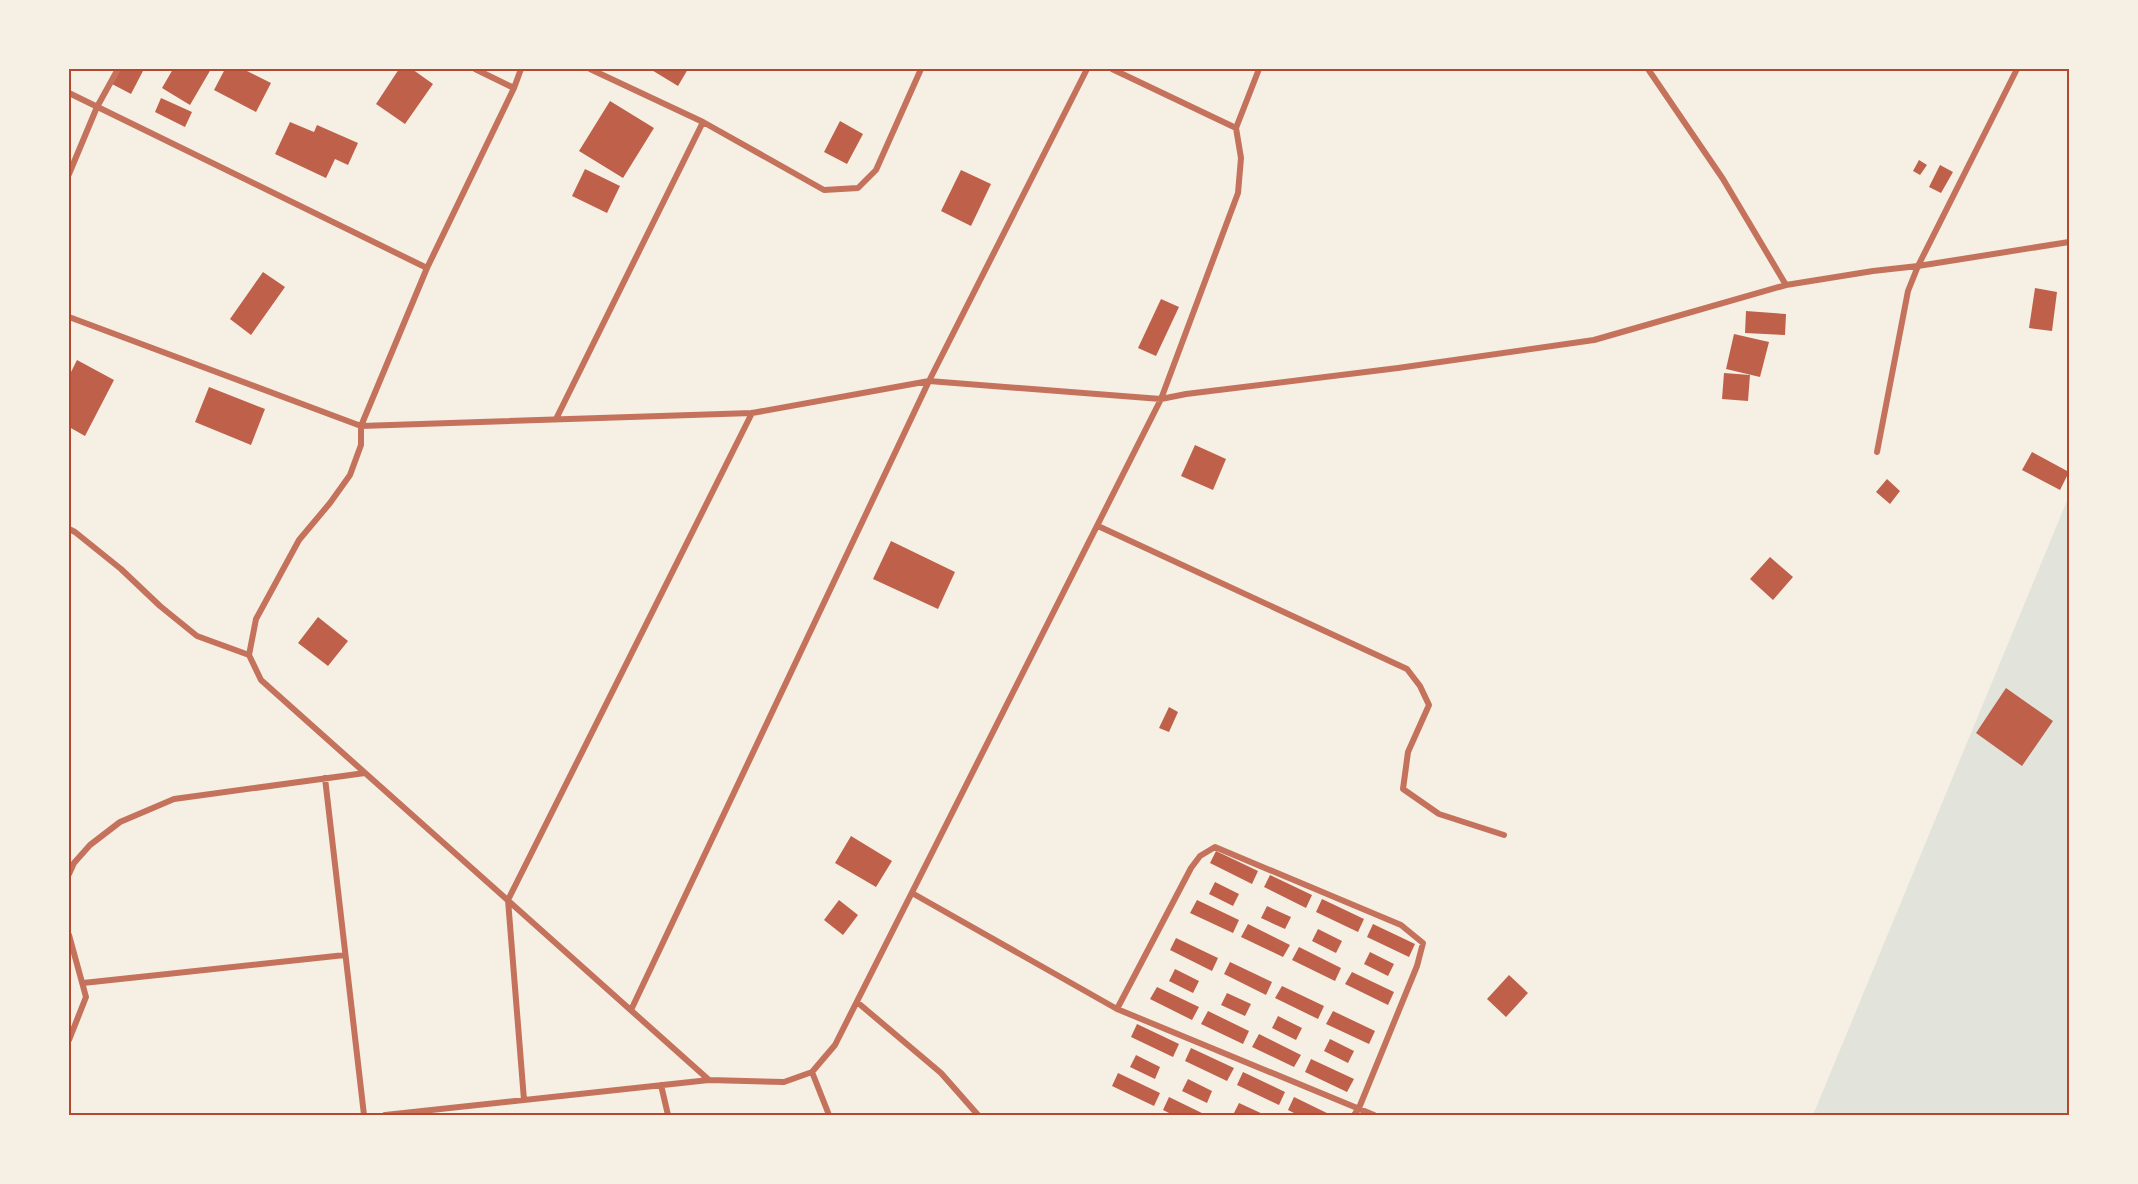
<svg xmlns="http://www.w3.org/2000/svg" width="2138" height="1184" viewBox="0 0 2138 1184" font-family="Cabin,sans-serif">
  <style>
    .green { fill: #e2e4dc }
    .building { fill: #bf614a }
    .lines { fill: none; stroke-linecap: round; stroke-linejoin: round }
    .minor { stroke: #c5725c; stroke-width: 6 }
    .neatline { fill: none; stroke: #b5482f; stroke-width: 2 }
  </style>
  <rect width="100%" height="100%" fill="#f6efe4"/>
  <path class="green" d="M2069,496V1115H1813Z"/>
  <path class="building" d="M120,69H144L131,94L112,84Z
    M173,69H211L190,105L162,88Z
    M225,69H243L271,83L256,112L214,90Z
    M399,69H412L433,84L405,124L376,104Z
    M650,69H688L678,86Z
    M161,98L192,112L185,127L155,112Z
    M610,101L654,128L623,178L579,151Z
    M840,121L863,134L847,164L824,152Z
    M290,122L314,132L317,125L358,143L348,165L335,159L326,178L275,154Z
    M1919,160L1927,165L1920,175L1913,171Z
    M1940,165L1953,172L1941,193L1929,187Z
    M585,169L620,186L607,213L572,196Z
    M961,170L991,184L971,226L941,211Z
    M263,272L285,287L251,335L230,319Z
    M2035,288L2057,292L2052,331L2029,328Z
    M1161,299L1179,307L1156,356L1138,348Z
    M1746,311L1786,314L1785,335L1745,333Z
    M1734,334L1769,342L1760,377L1726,369Z
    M77,360L114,380L85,436L69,427V376Z
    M1724,373L1750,375L1748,401L1722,399Z
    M209,387L265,409L251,445L195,422Z
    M1195,445L1226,459L1213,490L1181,476Z
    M2032,452L2069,472L2060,490L2022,470Z
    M1887,479L1900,491L1890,504L1876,492Z
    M891,541L955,572L938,609L873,579Z
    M1770,557L1793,577L1773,600L1750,579Z
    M318,617L348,641L328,666L298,643Z
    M2006,688L2053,721L2022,766L1976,733Z
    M1169,707L1178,712L1169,732L1159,728Z
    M851,836L892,861L876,887L835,863Z
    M1216,851L1258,871L1252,884L1210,863Z
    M1270,875L1312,895L1306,908L1264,887Z
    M1215,882L1239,894L1233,906L1209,894Z
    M1322,899L1364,919L1358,932L1316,912Z
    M839,900L858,915L843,935L824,920Z
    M1197,900L1239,920L1233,933L1190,913Z
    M1267,906L1291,917L1285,929L1261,918Z
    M1248,924L1290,945L1283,957L1241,937Z
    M1373,924L1415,944L1409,957L1367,937Z
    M1318,929L1342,941L1336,953L1312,941Z
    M1176,938L1218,958L1212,971L1170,950Z
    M1299,947L1341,968L1335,981L1292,960Z
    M1370,952L1394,964L1388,976L1364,964Z
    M1230,962L1272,982L1266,995L1224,974Z
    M1175,969L1199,981L1193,993L1169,981Z
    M1352,972L1394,992L1388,1005L1345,984Z
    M1509,975L1528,993L1506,1017L1487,999Z
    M1282,986L1324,1006L1318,1019L1275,998Z
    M1157,987L1199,1007L1192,1020L1150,999Z
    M1227,993L1251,1004L1245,1016L1221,1005Z
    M1208,1011L1249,1031L1243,1044L1201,1024Z
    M1333,1011L1375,1031L1369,1044L1326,1024Z
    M1278,1016L1302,1028L1296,1040L1272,1028Z
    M1137,1024L1179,1044L1173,1057L1131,1037Z
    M1259,1034L1301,1055L1294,1067L1252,1047Z
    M1330,1039L1354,1051L1348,1063L1324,1051Z
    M1191,1048L1234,1068L1227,1081L1185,1061Z
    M1136,1055L1160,1067L1155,1079L1130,1067Z
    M1311,1059L1354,1079L1347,1092L1305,1072Z
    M1243,1072L1285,1092L1279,1105L1237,1085Z
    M1118,1073L1160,1093L1154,1106L1112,1086Z
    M1188,1079L1212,1091L1207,1103L1182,1091Z
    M1169,1097L1206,1115H1173L1163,1110Z
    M1294,1097L1331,1115H1298L1288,1110Z
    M1239,1103L1265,1115H1233Z"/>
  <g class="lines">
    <path class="minor" d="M475,69L514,88
      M521,69L514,88L427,268L361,426V445L350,475L330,503L299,540L256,619L249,655L261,680L709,1080
      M590,69L703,122L824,190L858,188L876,170L921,69
      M69,93L427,268
      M1236,128L1259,69
      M69,174L97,107L118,69
      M1918,266L2017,69
      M1918,266L2069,242
      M1786,285L1873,271L1918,266L1908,291L1877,452
      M69,317L361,426L752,413L929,381L1161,399L1238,193L1241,158L1236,128L1112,69
      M556,419L703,122
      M1098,526L1407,669L1420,686L1429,705L1408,752L1403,789L1439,814L1504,835
      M69,529L75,532L121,569L160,606L197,636L249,655
      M325,778L364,1115
      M69,874L74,863L90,845L120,822L174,799L365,773
      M912,893L1117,1009L1374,1115
      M69,935L86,997L69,1040
      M83,983L345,955
      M857,1002L941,1073L978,1115
      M1117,1009L1191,868L1200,856L1215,847L1401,925L1423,943L1417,966L1359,1108L1354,1115
      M631,1010L929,381L1087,69
      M812,1072L829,1115
      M661,1085L668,1115
      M524,1100L508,900L752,413
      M385,1115L709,1080L784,1082L812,1072L835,1045L1161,399L1186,394L1398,368L1594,340L1786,285L1723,179L1648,69"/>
  </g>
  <rect width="2138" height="1184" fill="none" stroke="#f6efe4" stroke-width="141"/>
  <rect x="70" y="70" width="1998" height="1044" class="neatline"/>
</svg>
